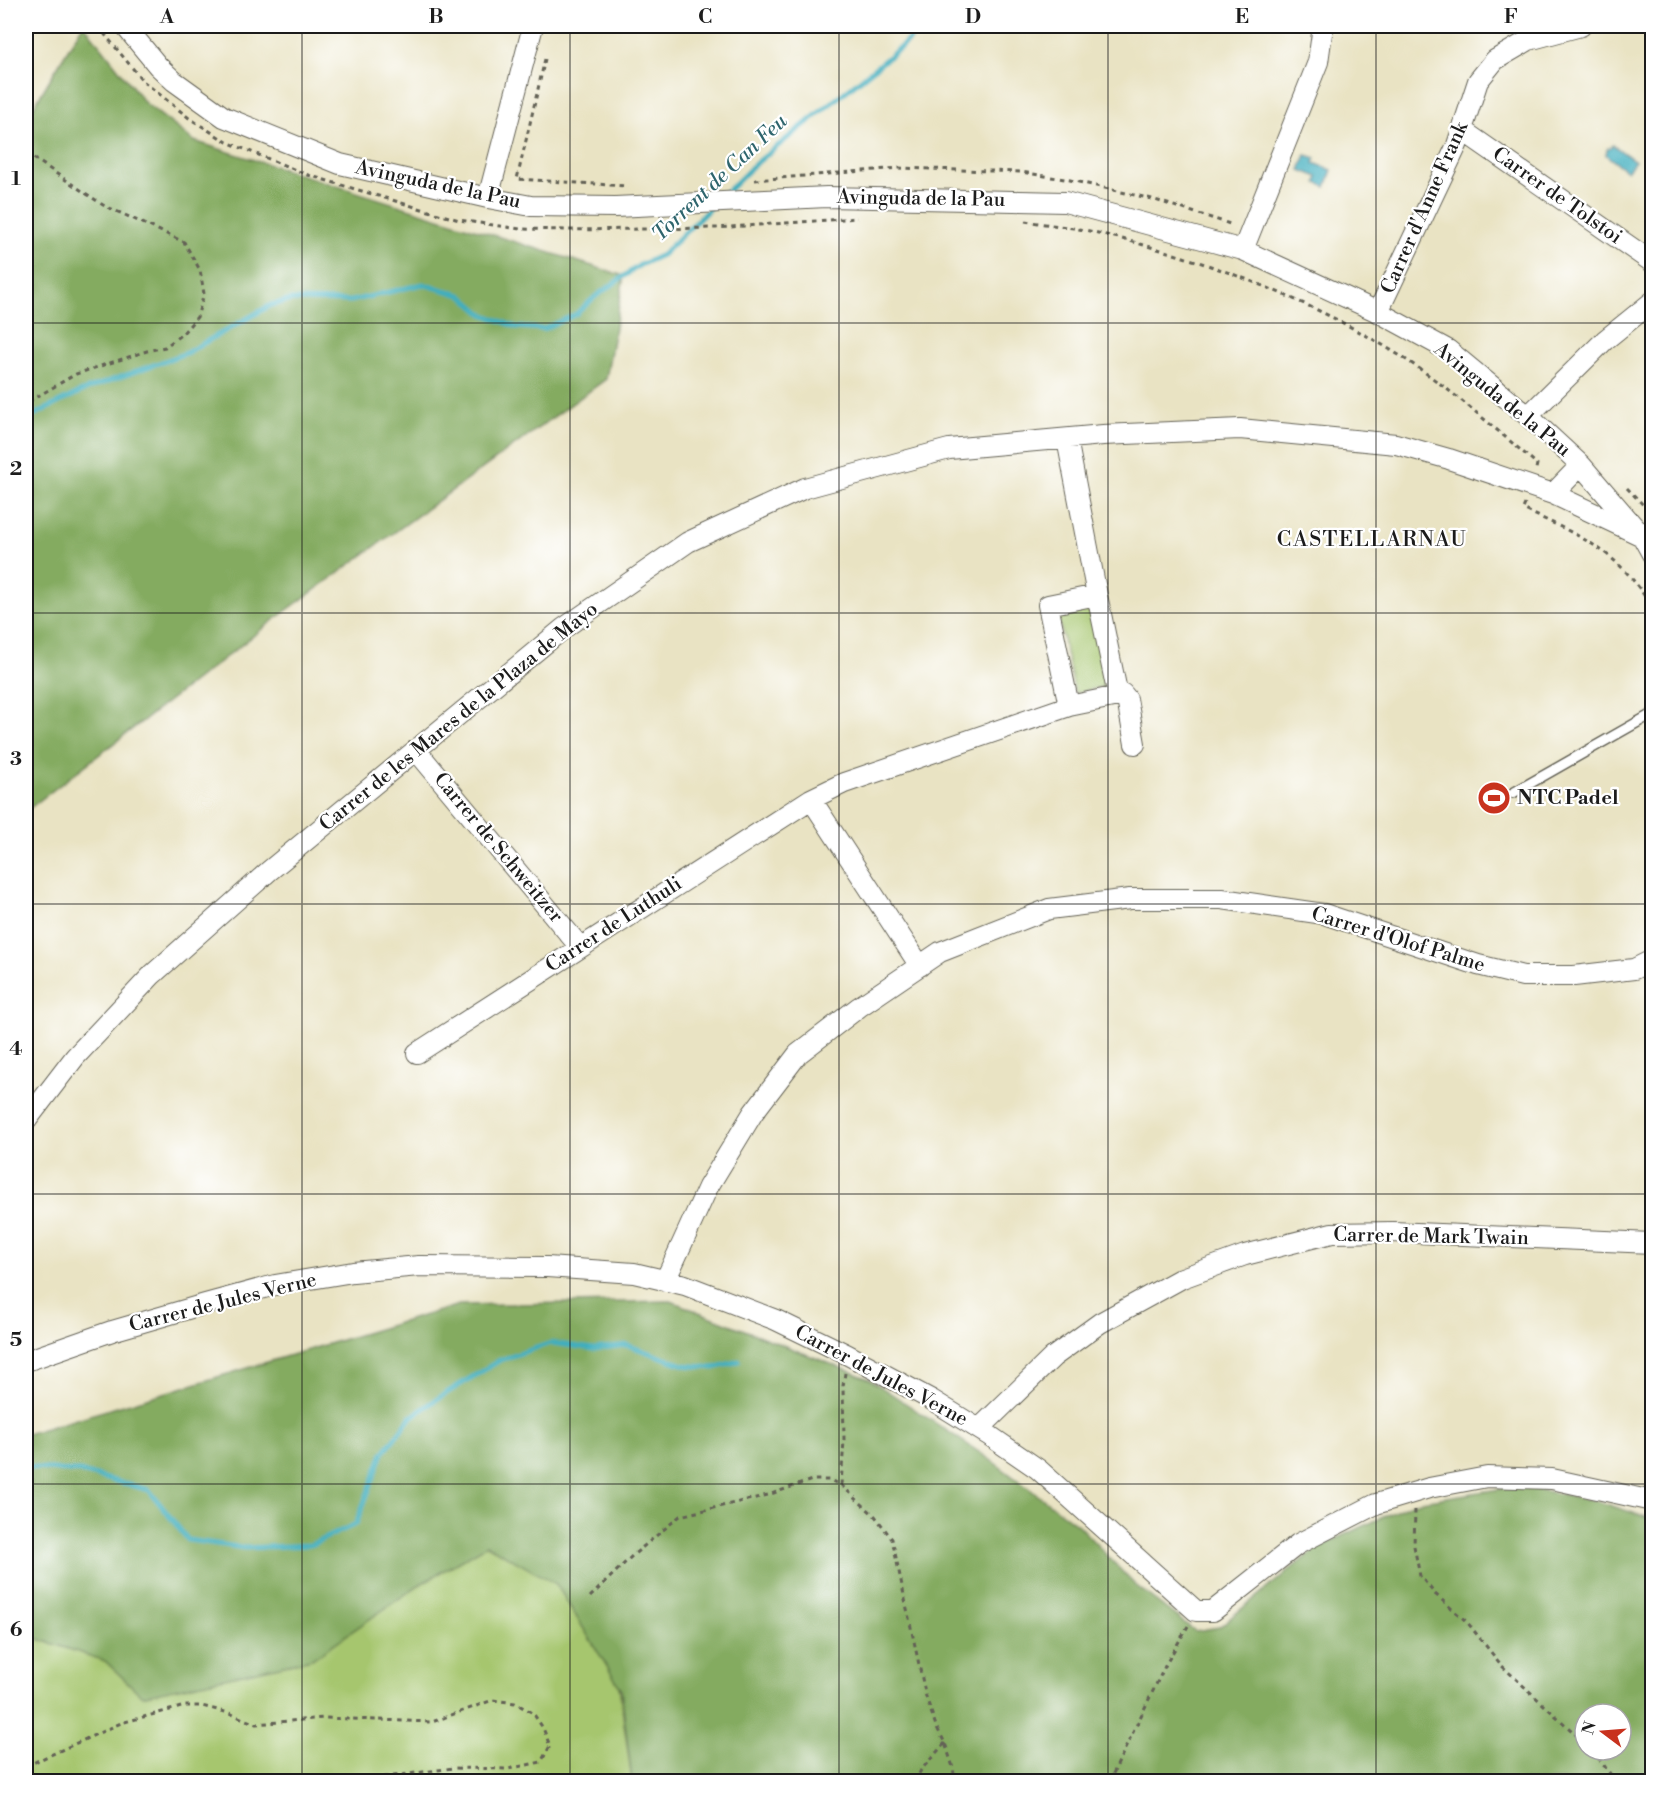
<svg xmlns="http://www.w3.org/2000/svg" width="1678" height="1807" viewBox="0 0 1678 1807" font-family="'Libre Bodoni',serif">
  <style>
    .green { fill: #a6c66e; stroke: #617145; stroke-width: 1.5 }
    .forest { fill: #84ab61; stroke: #50643e; stroke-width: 1.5; fill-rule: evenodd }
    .water { fill: #40aebe; stroke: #2e656d; stroke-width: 1.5 }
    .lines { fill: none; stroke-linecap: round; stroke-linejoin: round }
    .stream { stroke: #40aebe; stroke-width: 5 }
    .lane-casing { stroke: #646256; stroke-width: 12 }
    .street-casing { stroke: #646256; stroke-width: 22 }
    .path { stroke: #646256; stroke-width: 3; stroke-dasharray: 4.5 4.5; stroke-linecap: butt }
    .lane { stroke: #fff; stroke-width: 9 }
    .street { stroke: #fff; stroke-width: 20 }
    .grid { fill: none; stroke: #1c1c1c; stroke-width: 1.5; stroke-opacity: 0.55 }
    .labels { text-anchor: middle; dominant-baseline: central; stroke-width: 4.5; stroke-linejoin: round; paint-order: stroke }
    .street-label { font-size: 20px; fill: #1c1c1c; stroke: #fff }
    .poi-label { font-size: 20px; font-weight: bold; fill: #1c1c1c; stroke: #fff; text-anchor: start }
    .water-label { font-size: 21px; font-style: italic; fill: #2e656d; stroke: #fff }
    .neighbourhood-label { font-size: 21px; letter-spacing: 1.5px; fill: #1c1c1c; stroke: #fff }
    .neatline { fill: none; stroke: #1c1c1c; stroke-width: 2 }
    .grid-label { font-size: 20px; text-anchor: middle; font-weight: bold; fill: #1c1c1c }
  </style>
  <rect width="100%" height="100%" fill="#fff"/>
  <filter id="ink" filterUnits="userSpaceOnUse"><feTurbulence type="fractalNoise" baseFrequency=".0167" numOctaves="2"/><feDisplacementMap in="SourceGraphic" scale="12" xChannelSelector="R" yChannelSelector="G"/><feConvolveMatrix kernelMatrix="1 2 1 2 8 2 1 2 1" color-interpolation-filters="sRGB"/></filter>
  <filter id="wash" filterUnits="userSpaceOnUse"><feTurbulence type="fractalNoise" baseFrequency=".008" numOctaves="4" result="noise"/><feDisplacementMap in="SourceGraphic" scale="24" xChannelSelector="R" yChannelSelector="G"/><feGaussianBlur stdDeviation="1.35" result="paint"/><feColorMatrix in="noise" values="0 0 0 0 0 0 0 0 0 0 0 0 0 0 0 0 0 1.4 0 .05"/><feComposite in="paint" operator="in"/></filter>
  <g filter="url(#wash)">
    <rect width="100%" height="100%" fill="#e9e3c3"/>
    <path class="green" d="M1092,604L1110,685L1075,693L1057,612Z
      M502,1533L532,1549L615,1657L632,1782H26V1626Z"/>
    <path class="forest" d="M82,26H85L145,103L194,141L624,276L606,379L279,616L26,811V119Z
      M671,1301L869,1379L988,1458L1078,1525L1134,1584L1195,1631L1219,1627L1317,1548L1415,1502L1519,1486L1597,1501L1652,1519V1781H632L621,1689L556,1584L487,1545L419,1585L312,1659L142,1696L105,1661L26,1635V1434L459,1305ZM1585,1714H1621V1750H1585Z"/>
    <path class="water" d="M1613,145L1635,161L1627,171L1606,155L1607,149Z
      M1306,155L1316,158L1314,163L1332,170L1326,187L1317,183L1318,177L1300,170Z"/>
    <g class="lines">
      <path class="stream" d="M722,197L754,165L901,47L923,26
        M26,419L82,391L186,353L271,305L292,300L351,301L423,284L461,295L483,314L516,327L544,329L576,314L596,296L640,265L662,255L711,207
        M26,1467L81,1472L149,1490L188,1540L245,1548L310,1545L356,1524L383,1453L411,1417L440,1397L500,1360L551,1343L594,1349L627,1345L684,1365L714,1368L739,1361"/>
    </g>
  </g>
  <g filter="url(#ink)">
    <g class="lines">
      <g class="lane-casing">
        <path id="lane" d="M1513,793L1652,714"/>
      </g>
      <g class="street-casing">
        <path id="street" d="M125,26L158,66L174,81L224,117L340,164L488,198L531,206L615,207L827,197L1065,202L1243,250L1378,312L1448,350L1528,416L1581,465L1642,536L1652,554
          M1462,130L1652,262
          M488,198L533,26
          M1243,250L1318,62L1323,26
          M1378,312L1457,145L1478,81L1495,60L1529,40L1581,26
          M1528,416L1605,340L1652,302
          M1067,439L1097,595
          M1553,494L1581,465
          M1118,696L1123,694L1127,699L1135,744
          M416,750L580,947
          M811,799L920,966
          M417,1053L811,799L844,783L1069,706L1118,696L1097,595L1048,605L1069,706
          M26,1121L75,1057L152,975L269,871L564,628L688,542L805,488L949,449L1103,435L1240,429L1396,444L1449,459L1553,494L1642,536L1652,529
          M665,1281L708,1187L753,1113L798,1054L859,1007L940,952L1049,909L1130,899H1222L1324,914L1478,965L1523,976H1574L1634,969L1652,960
          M26,1361L112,1331L205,1304L275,1285L353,1272L419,1266L547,1267L634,1273L685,1285L776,1320L848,1355L932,1400L990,1436L1038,1469L1196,1611H1213L1298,1544L1376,1504L1429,1488L1487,1477L1552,1479L1652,1501
          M979,1429L1053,1357L1100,1323L1182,1278L1245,1255L1332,1233L1393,1232L1652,1243"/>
      </g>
      <path class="path" d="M98,26L143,81L189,118L227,142L308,175L459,220L520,229L569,230L716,228L857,218
        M545,59L517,179L626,186
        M26,153L103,205L184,242L200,270L204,294L197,317L183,333L165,347L147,351L76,374L26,403
        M755,180L899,168L1021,172L1070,180L1152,199L1233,225
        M1025,221C1049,225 1074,227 1098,233C1207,259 1327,305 1420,369C1461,398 1499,432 1537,464L1536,469
        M1627,488L1649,511
        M1525,504L1523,509C1581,537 1618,549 1652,608
        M841,1485L844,1440L843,1386L845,1373
        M1415,1510L1414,1546L1420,1576L1435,1594L1467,1622L1502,1666L1585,1743
        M590,1597L632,1556L680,1516L768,1495L812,1480H829L841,1485L875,1516L892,1539L926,1697L936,1726L945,1743L953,1767L955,1782
        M1593,1750L1616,1782
        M26,1766L121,1723L185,1706H202L229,1713L256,1724L324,1718L432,1722L493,1700L515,1703L533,1713L543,1728L550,1746L541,1762L508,1769L453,1768L356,1781L305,1778L287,1782
        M915,1782L921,1770L945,1743
        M1109,1782L1166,1664L1188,1626"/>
      <use href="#lane" class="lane"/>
      <use href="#street" class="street"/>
    </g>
  </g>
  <path class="grid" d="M302,26V1782M570,26V1782M839,26V1782M1108,26V1782M1376,26V1782M26,323H1652M26,613H1652M26,904H1652M26,1194H1652M26,1484H1652"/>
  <defs>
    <g id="stadium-disc" transform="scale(1.725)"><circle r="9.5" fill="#c8321e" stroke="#fff"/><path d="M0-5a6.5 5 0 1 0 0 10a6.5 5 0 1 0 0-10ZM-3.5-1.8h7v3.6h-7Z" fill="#fff"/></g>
  </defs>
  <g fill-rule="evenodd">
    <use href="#stadium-disc" x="1494" y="798"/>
  </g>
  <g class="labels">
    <g class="street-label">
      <text transform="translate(438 185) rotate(12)">Avinguda de la Pau</text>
      <text transform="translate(1557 196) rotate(35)">Carrer de Tolstoi</text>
      <text transform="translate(921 199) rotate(1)">Avinguda de la Pau</text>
      <text transform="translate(1425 208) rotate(-66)">Carrer d'Anne Frank</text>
      <text transform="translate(1502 400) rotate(39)">Avinguda de la Pau</text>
      <text transform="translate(459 717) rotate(-39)">Carrer de les Mares de la Plaza de Mayo</text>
      <text transform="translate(498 848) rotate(50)">Carrer de Schweitzer</text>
      <text transform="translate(614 925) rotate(-33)">Carrer de Luthuli</text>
      <text transform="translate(1398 940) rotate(17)">Carrer d'Olof Palme</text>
      <text transform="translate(1431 1237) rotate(1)">Carrer de Mark Twain</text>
      <text transform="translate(223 1303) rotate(-14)">Carrer de Jules Verne</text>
      <text transform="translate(881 1376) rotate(28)">Carrer de Jules Verne</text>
    </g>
    <g class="poi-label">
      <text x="1517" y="798">NTC Padel</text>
    </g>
    <g class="water-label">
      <text transform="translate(720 178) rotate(-43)">Torrent de Can Feu</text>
    </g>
    <g class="neighbourhood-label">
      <text x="1372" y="540">CASTELLARNAU</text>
    </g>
  </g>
  <rect width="1678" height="1807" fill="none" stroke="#fff" stroke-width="66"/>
  <g transform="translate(1603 1732) rotate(286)"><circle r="28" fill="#ffffff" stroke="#a4a4a4" stroke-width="1.5"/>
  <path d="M0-4.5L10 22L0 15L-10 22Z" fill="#c8321e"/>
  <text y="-9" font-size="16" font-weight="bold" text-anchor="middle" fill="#1c1c1c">N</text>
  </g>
  <rect x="33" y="33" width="1612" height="1741" class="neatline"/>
  <g class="grid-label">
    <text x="167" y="23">A</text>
    <text x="436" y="23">B</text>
    <text x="705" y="23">C</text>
    <text x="973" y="23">D</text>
    <text x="1242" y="23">E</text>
    <text x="1511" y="23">F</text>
    <text x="16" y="185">1</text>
    <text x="16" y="475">2</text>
    <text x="16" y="765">3</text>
    <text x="16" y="1055">4</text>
    <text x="16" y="1346">5</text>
    <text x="16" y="1636">6</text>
  </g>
</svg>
